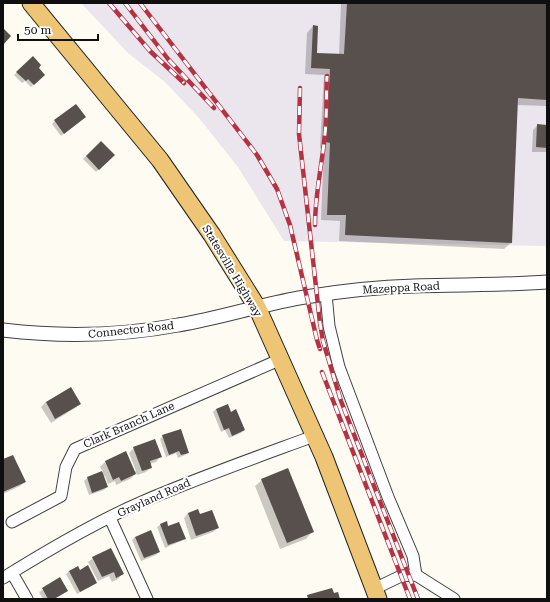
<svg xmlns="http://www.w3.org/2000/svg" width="550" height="602" viewBox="0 0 550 602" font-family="'Roboto Serif',serif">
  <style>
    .industrial { fill: #ebe5ed }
    .shadow { fill: #0003 }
    .building { fill: #57504c }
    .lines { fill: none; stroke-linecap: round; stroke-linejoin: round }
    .minor-casing { stroke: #424242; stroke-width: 13 }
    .tertiary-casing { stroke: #424242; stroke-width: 15 }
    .primary-casing { stroke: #202020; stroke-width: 19 }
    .minor { stroke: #fff; stroke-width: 11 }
    .tertiary { stroke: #fff; stroke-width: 13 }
    .primary { stroke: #edc574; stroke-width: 17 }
    .rail-casing { stroke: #b43244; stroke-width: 4.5 }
    .rail { stroke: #fff; stroke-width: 3; stroke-dasharray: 9; stroke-linecap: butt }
    .labels { text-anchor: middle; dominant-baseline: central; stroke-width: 4; stroke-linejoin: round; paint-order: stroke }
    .street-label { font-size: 11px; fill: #0f0f0f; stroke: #fff }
  </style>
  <rect width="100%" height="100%" fill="#fefbf3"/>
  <path class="industrial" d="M81,3H547V246L284,241L238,167L199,118L165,82L128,53Z"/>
  <path class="shadow" d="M341,3H547V106L517,105L511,243L504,249L339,241L340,221L321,220L324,149L320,148L324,75L305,74L307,33L313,26L316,54L339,55Z
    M33,58L37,68L44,75L31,87L25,81L22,83L14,75Z
    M85,117L61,136L52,124L55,121Z
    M538,125L547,126V158V152H532L533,130Z
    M101,142L114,155L96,172L83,159Z
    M71,388L80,404L75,408L51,423L41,407L46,402Z
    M216,409L230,413L244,430L241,433L229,438L225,430L221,432L213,412Z
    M163,436L188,452L185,455L178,458L176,453L166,457L160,439Z
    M134,448L160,457L156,462L150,464L151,467L146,472L137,475L136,473L130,479L116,485L115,481L108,484L105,476L103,477L107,487L104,490L89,495L84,481L87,478L103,472L100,467L105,462L126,453L134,472L136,471L129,453Z
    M3,460L25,482L20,486L3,494Z
    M262,480L312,532L306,539L280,549L255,486Z
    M188,513L199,516L218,528L213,532L191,540L184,518Z
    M160,525L168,527L184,538L181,541L165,548L157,527Z
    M135,537L159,552L156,555L141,561L132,540Z
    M93,558L122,574L118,579L112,582L109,576L98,581L88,562Z
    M69,571L96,582L93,585L77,594L66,574Z
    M60,579L67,591L54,599H43L39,592Z"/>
  <path class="building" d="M347,3H547V100L518,98L512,243L345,235L346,215H327L330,143L326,142L330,69L311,68L313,25L318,26L317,53L344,54Z
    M3,28L11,36L3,45Z
    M33,56L41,65L39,68L45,75L34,85L28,79L26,81L16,72Z
    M76,104L86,117L64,134L54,120Z
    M537,124L547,125V148L536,147Z
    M101,141L115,155L99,170L86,156Z
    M71,387L81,404L55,419L46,402Z
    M228,404L231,412L236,409L245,430L232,436L229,428L224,430L216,409Z
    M181,429L189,453L181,455L179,451L169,455L162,435Z
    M155,439L162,457L150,461L152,468L142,471L133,447Z
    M126,451L136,474L121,481L119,477L113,480L105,461Z
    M13,455L26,482L3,492V459Z
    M288,468L314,532L287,543L261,479Z
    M102,471L108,487L92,493L87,477Z
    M198,509L200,514L212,510L219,528L196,536L188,513Z
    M167,521L168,526L179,522L186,539L168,545L160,524Z
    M151,530L160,552L144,558L135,537Z
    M111,548L124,574L116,578L114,572L102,577L92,557Z
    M88,565L97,583L80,592L69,571L78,566L80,570Z
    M60,577L68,591L54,599H48L42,588Z
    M332,588L334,593L338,592L340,599H308L307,595Z"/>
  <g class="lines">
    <g class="minor-casing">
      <path id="minor" d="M326,294L329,326L339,367L388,497L413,556L416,575
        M110,518L147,599
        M12,522L61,496L66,467L75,449L279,360
        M12,573L27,599
        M3,578C48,550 95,522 144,501C200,477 257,457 314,436
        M374,589L401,576L416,575L454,599"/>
    </g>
    <g class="tertiary-casing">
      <path id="tertiary" d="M3,330C62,337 120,336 178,325C221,318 262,304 305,297C341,291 378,287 414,286C458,285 503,285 547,282"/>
    </g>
    <g class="primary-casing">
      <path id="primary" d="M31,3L160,160L212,235L257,307L324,457L378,599"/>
    </g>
    <use href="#minor" class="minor"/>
    <use href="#tertiary" class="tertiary"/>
    <use href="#primary" class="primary"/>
    <g class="rail-casing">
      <path id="rail" d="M109,3L150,51L184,83
        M125,3L168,59L214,108
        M140,3L257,155L277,189L290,225L317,340L320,349
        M300,88L299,134L320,323L323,341L341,401L418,599
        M315,225C315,195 322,165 325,134C327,115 326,95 327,76
        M322,372L410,599"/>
    </g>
    <use href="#rail" class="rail"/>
  </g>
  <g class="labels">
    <g class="street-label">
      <text transform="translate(232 271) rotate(59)">Statesville Highway</text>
      <text transform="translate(401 288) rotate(-3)">Mazeppa Road</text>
      <text transform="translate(131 330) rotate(-6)">Connector Road</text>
      <text transform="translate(129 425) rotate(-24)">Clark Branch Lane</text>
      <text transform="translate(154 498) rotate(-24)">Grayland Road</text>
    </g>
  </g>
  <rect width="550" height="602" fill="none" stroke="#0f0f0f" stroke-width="8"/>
  <path d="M18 34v6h80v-6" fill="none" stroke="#0f0f0f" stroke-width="2"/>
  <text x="24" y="34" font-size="12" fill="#0f0f0f" stroke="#ffffff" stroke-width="3" paint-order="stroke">50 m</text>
</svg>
